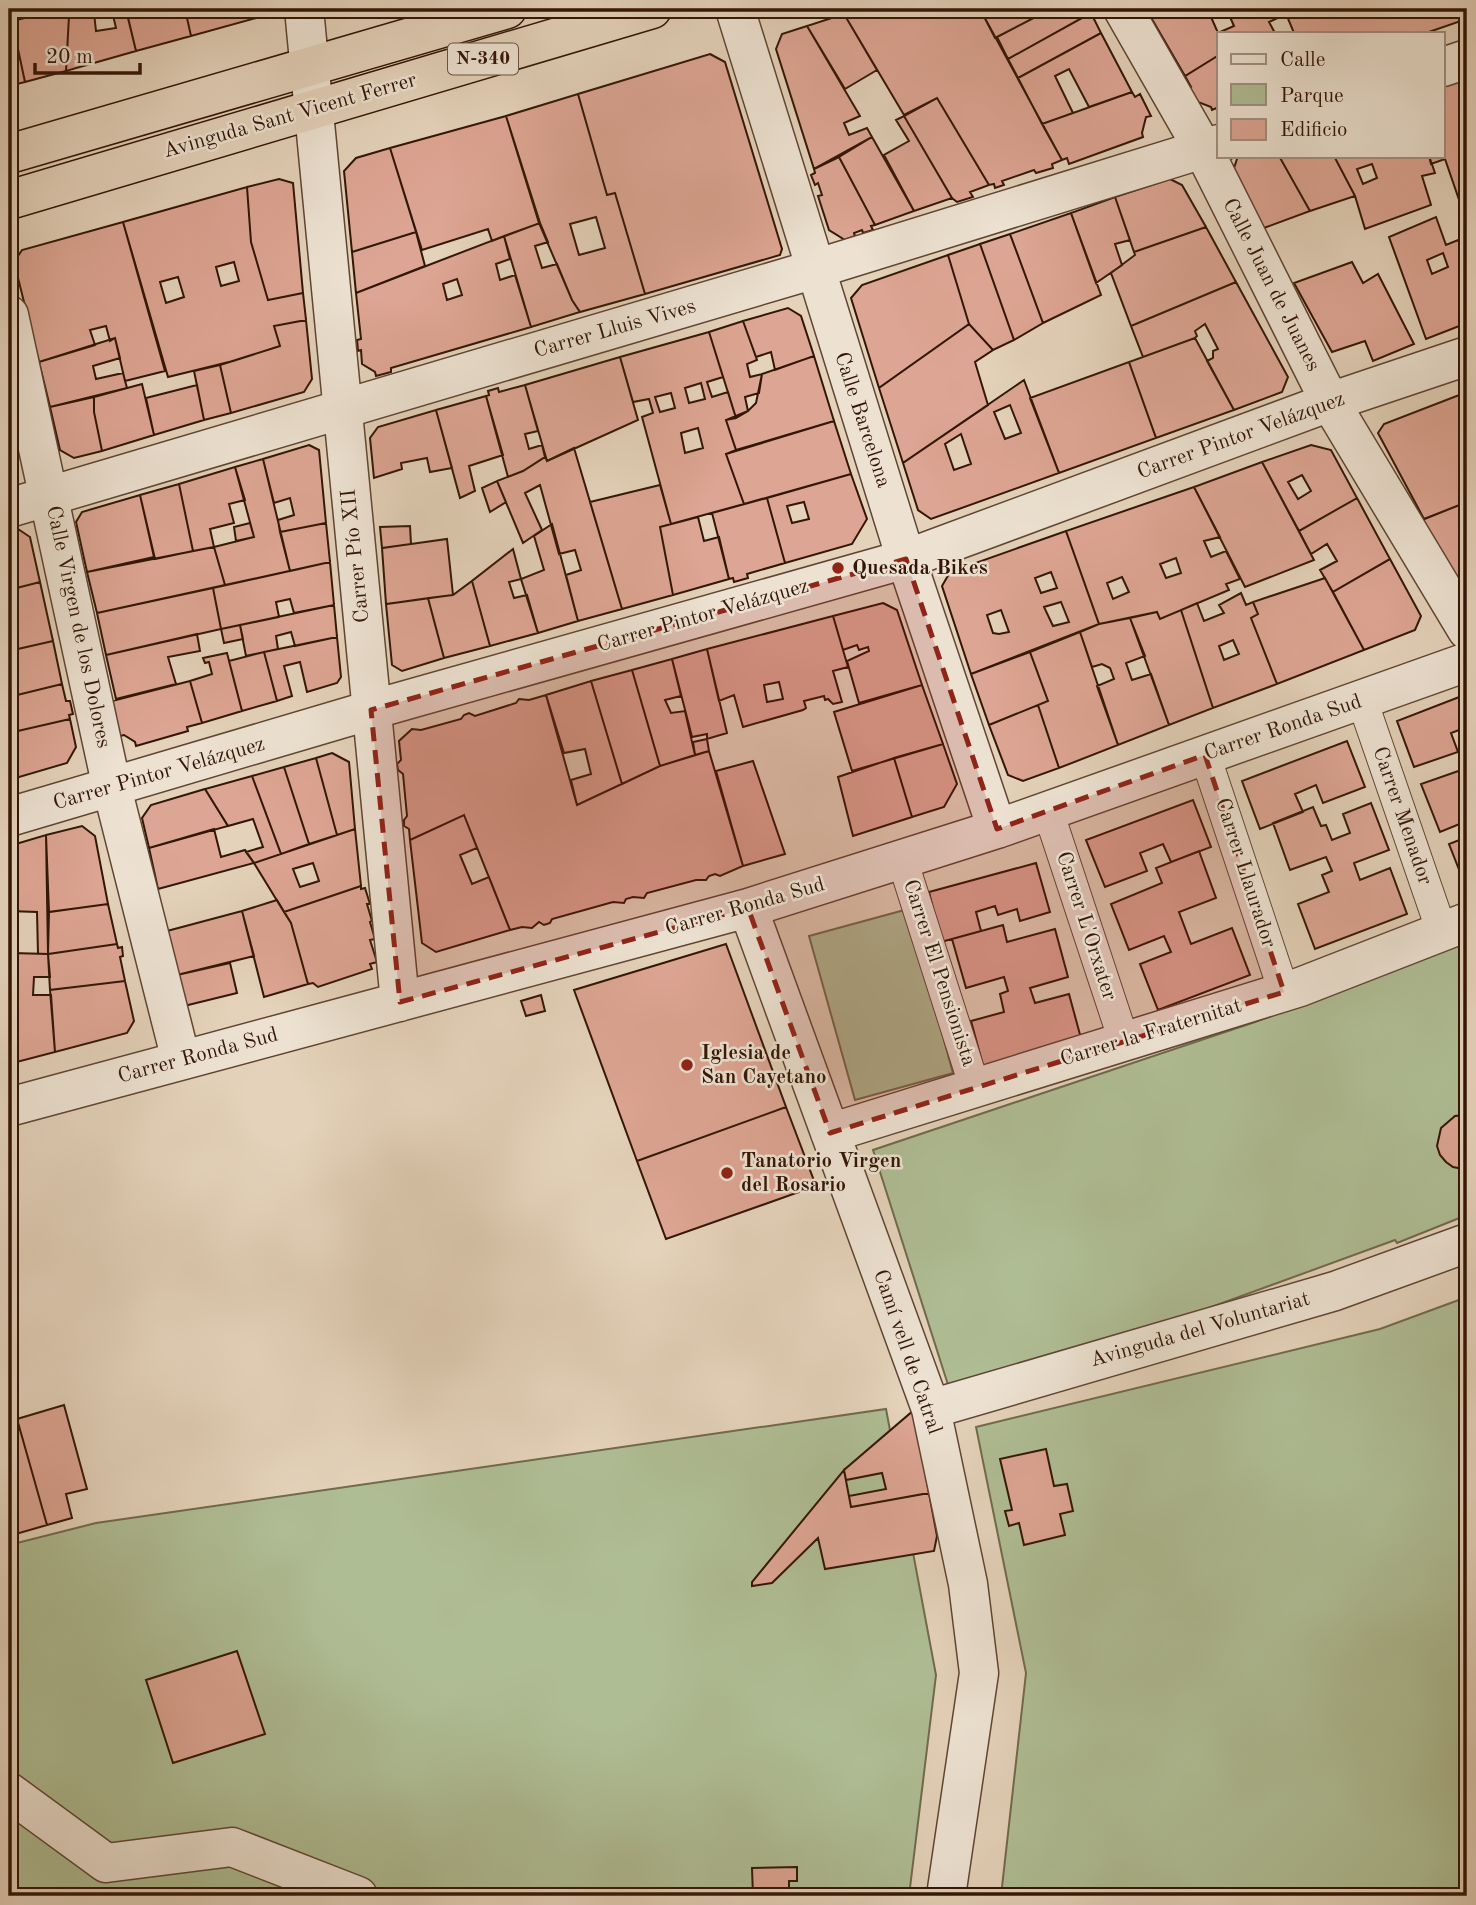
<svg xmlns="http://www.w3.org/2000/svg" width="1476" height="1905" viewBox="0 0 1476 1905" font-family="'Old Standard TT',serif">
  <style>
    .green { fill: #afbd94; stroke: #716a4d; stroke-width: 2 }
    .building { fill: #dda593; stroke: #331606; stroke-width: 2; fill-rule: evenodd }
    .lines { fill: none; stroke-linecap: round; stroke-linejoin: round }
    .pedestrian-casing { stroke: #5f4533; stroke-width: 32 }
    .minor-casing { stroke: #5f4533; stroke-width: 41 }
    .trunk-casing { stroke: #331606; stroke-width: 41 }
    .pedestrian { stroke: #ede2d2; stroke-width: 30 }
    .minor { stroke: #ede2d2; stroke-width: 38 }
    .trunk { stroke: #e4d2ba; stroke-width: 38 }
    .marked { fill: #8f2418; fill-opacity: 0.2; stroke: #8f2418; stroke-width: 5; stroke-dasharray: 14 9; stroke-linejoin: round }
    .poi-dot { fill: #8f2418; stroke: #ede2d2; stroke-width: 2.5 }
    .labels { text-anchor: middle; dominant-baseline: central; stroke-width: 5; stroke-linejoin: round; paint-order: stroke }
    .shield { fill: #ede2d2; stroke: #6b5343; stroke-width: 2 }
    .shield-label { font-size: 19px; font-weight: bold; fill: #331606 }
    .street-label { font-size: 21px; fill: #331606; stroke: #ede2d2 }
    .poi-label { font-size: 21px; font-weight: bold; fill: #331606; stroke: #ede2d2; text-anchor: start }
  </style>
  <rect width="100%" height="100%" fill="#e4d2ba"/>
  <filter id="stains"><feTurbulence type="fractalNoise" baseFrequency=".00286" numOctaves="4"/><feColorMatrix values="0 0 0 0 .2 0 0 0 0 .09 0 0 0 0 .02 0 0 0 .5 -.17"/></filter>
  <radialGradient id="worn" r=".72"><stop offset=".6" stop-color="#630" stop-opacity="0"/><stop offset="1" stop-color="#630" stop-opacity=".3"/></radialGradient>
  <path class="green" d="M908,909L953,1073L855,1100L809,936Z
    M1467,942V1215L1397,1243L1395,1240L1206,1309L950,1391L873,1150L1255,1022Z
    M1467,1297V1896H1001L1026,1673L976,1427L1380,1329Z
    M886,1409L936,1675L909,1896H9V1545L96,1523Z"/>
  <path class="building" d="M63,9H126L69,16L66,71L25,82L12,21Z
    M126,9H185L191,36L136,51Z
    M185,9H271L267,15L191,36Z
    M857,9H980L1062,160L1052,164L1053,168L1036,173L1034,170L1002,181L1004,185L995,188L994,184L989,185L937,98L904,115L844,14Z
    M980,9H1051L995,38Z
    M1051,9H1089L1091,13L1008,59L997,37Z
    M1164,9H1284L1286,14L1269,22L1275,33H1219V55L1185,76L1149,14ZM1227,10L1234,26L1218,33L1211,17Z
    M1284,9H1456L1461,21L1426,33H1294Z
    M1456,9H1467V19L1461,21Z
    M126,10L136,51L66,71L69,16L94,13L96,31L116,28L112,11Z
    M1091,13L1101,33L1018,78L1008,59Z
    M844,14L877,70L845,89L807,26Z
    M9,21H12L25,82L9,86Z
    M807,26L860,116L844,123L849,135L867,128L872,137L814,169L776,49L782,34Z
    M1101,33L1132,92L1089,107L1069,69L1055,76L1073,113L1042,124L1018,78Z
    M710,54L725,62L782,249L780,255L645,294L615,193L607,195L578,94Z
    M1219,55V107L1212,110L1211,107L1198,102L1186,90L1191,87L1185,76Z
    M1467,75V223L1445,159L1431,164L1429,156H1443V83Z
    M1132,92L1135,97L1140,94L1151,116L1146,117L1142,133L1143,137L1069,164L1067,158L1062,160L1042,124Z
    M578,94L607,195L615,193L645,294L580,312L572,300L539,223L506,116ZM596,217L605,248L579,255L570,224Z
    M937,98L989,185L970,192L973,197L957,202L952,198L904,116Z
    M506,116L540,223L492,241L488,229L422,250L390,148Z
    M904,116L952,198L914,211L884,155L909,141L896,120Z
    M872,137L914,211L875,225L839,157Z
    M390,148L416,232L352,252L344,171L356,158Z
    M1238,156H1279L1310,211L1264,228L1233,171Z
    M1279,156H1334L1355,196L1310,211Z
    M1334,156H1429L1435,173L1422,176L1431,205L1365,229L1355,196ZM1372,164L1377,178L1363,184L1357,169Z
    M839,157L875,225L871,226L873,230L863,233L862,230L854,233L855,236L845,240L829,230L818,196L822,195L818,183L815,185L811,175L815,173L814,169Z
    M279,179L293,183L303,293L268,300L251,242L247,187Z
    M1170,179L1182,185L1206,227L1134,252L1115,197Z
    M247,187L251,242L268,300L303,293L306,320L274,326L280,346L233,361L168,377L123,222ZM234,262L239,281L221,286L216,267ZM178,277L184,297L166,303L160,282Z
    M1115,197L1130,240L1115,244L1122,265L1096,283L1071,213Z
    M1071,213L1101,295L1043,323L1010,234Z
    M1436,217L1446,245L1458,240L1467,263V323L1426,339L1389,237ZM1443,253L1448,267L1432,274L1427,260Z
    M123,222L165,371L125,381L115,338L110,341L106,326L90,330L95,345L39,362L14,262L22,250Z
    M540,223L548,242L535,246L542,268L557,264L572,300L580,312L531,327L504,236Z
    M1206,227L1236,282L1131,326L1111,273L1135,255L1134,252Z
    M416,232L425,266L356,293L352,252Z
    M1010,234L1043,323L1014,340L980,244Z
    M504,236L510,259L496,264L500,280L515,275L531,327L391,368V372L376,376L375,372L362,364L361,350L358,351L357,340L361,339L356,293ZM457,279L462,295L447,300L443,284Z
    M980,244L1014,340L993,350L969,324L948,255Z
    M948,255L969,324L879,388L851,298L862,285Z
    M1352,262L1363,283L1378,274L1414,344L1373,361L1365,341L1332,352L1294,283Z
    M1236,282L1288,377L1282,392L1234,410L1207,361L1213,358V351L1218,349L1205,324L1195,331L1197,336L1195,338L1143,357L1131,326Z
    M788,308L801,316L814,356L775,370L771,352L756,357L743,321Z
    M306,320L312,379L304,392L231,413L220,365L280,346L274,326Z
    M743,321L757,360L747,364L750,377L762,374L759,393L745,397L748,411L736,418L709,332Z
    M969,324L993,350L975,362L988,405L903,463L879,388Z
    M709,332L723,377L707,382L712,397L728,392L736,418L726,420L736,450L726,454L744,504L671,524L642,417L653,413L649,399L633,402L620,357ZM701,383L705,399L689,403L685,388ZM671,393L675,408L660,412L655,397ZM698,428L703,448L685,453L681,433Z
    M115,338L120,358L93,366L96,379L123,373L127,388L50,407L39,362Z
    M1195,338L1234,410L1156,438L1129,362Z
    M814,356L834,421L736,450L726,420L748,411L756,403L762,374Z
    M620,357L638,420L547,461L525,385Z
    M1129,362L1156,438L1059,473L1030,398Z
    M220,365L231,413L204,420L194,371Z
    M1024,380L1059,473L931,519L918,510L903,463ZM1010,405L1021,433L1005,439L994,412ZM961,434L971,464L954,470L945,444Z
    M142,384L154,435L102,451L94,412V397Z
    M197,385L204,420L154,435L146,398Z
    M525,385L538,431L525,434L529,449L542,445L545,457L523,471L508,477L486,396L489,395L488,391L498,388L499,392Z
    M1467,392V502L1424,519L1378,433L1384,424Z
    M486,396L503,455L469,466L475,491L460,498L436,410Z
    M94,397V412L102,451L74,458L60,450L50,407Z
    M436,410L452,468L430,472L427,458L401,463L402,469L374,478L370,438L378,427Z
    M834,421L851,474L744,504L726,454Z
    M309,445L319,450L326,523L280,532L278,520L294,515L290,498L274,503L263,459Z
    M1311,445L1331,450L1357,498L1299,531L1262,462ZM1302,475L1311,491L1298,499L1288,482Z
    M574,448L622,609L578,621L566,575L581,570L575,550L559,554L540,485L525,493L542,530L523,543L497,481L523,471L545,457L547,461Z
    M263,459L290,571L225,585L214,547L254,537L235,467Z
    M1262,462L1314,560L1245,587L1194,487Z
    M235,467L245,500L229,504L234,523L210,529L214,547L193,551L179,484Z
    M851,474L867,519L852,544L785,563L767,498ZM804,502L809,519L792,523L787,506Z
    M497,481L506,502L490,512L482,488Z
    M179,484L193,551L155,559L140,495Z
    M660,485L671,524L660,527L673,595L622,609L590,502Z
    M1194,487L1220,537L1204,541L1211,557L1226,551L1240,579L1226,584L1229,590L1160,619L1157,612L1099,624L1066,531ZM1176,558L1181,573L1166,578L1160,564ZM1122,577L1129,592L1113,599L1107,583Z
    M140,495L154,557L87,572L76,522L82,512Z
    M767,498L785,563L747,574L748,578L734,582L733,578L729,579L712,513Z
    M1357,498L1390,559L1333,592L1320,570L1337,561L1327,544L1311,554L1299,531Z
    M1467,502V609L1422,520Z
    M698,517L704,541L719,537L729,579L673,595L660,527Z
    M250,523L254,537L236,541L234,527Z
    M326,523L330,562L290,571L280,532Z
    M552,524L578,621L538,633L521,579L544,570L534,536Z
    M410,526L411,544L382,548L380,527Z
    M15,527L30,537L40,582L9,590V529Z
    M1066,531L1099,624L971,674L942,586L950,572ZM1051,572L1057,588L1041,593L1035,578ZM1061,602L1069,622L1053,626L1044,607ZM1001,610L1009,632L999,634L993,633L987,615Z
    M447,539L453,595L386,604L382,548Z
    M214,547L225,585L97,613L87,572Z
    M513,549L521,579L509,582L514,598L527,595L538,633L490,646L472,581Z
    M1390,559L1421,616L1415,630L1364,650L1333,592Z
    M330,562L334,605L294,613L290,599L276,602L279,617L221,629L213,588Z
    M1325,578L1364,650L1277,684L1251,618L1258,614L1253,602Z
    M472,581L490,646L444,658L428,598L453,595Z
    M40,582L53,641L9,651V590Z
    M213,588L221,629L106,655L97,613Z
    M1241,593L1246,605L1253,602L1258,614L1251,618L1277,684L1213,708L1181,610L1197,603L1204,621L1224,613L1219,605ZM1233,640L1239,654L1224,660L1219,646Z
    M428,598L444,658L402,671L392,665L386,604Z
    M883,603L897,610L922,685L859,703L847,661L869,651L868,647L859,650L857,645L843,650L833,616Z
    M334,605L337,637L295,646L291,632L276,636L278,649L246,656L240,625Z
    M1181,610L1213,708L1169,725L1130,618L1157,612L1160,619Z
    M833,616L848,667L833,671L842,702L833,704L828,699L825,700L824,696L804,701L806,708L803,710L743,727L734,695L719,701L707,649ZM779,682L783,699L767,702L764,685Z
    M1130,618L1145,656L1126,663L1132,680L1151,674L1169,725L1118,745L1097,686L1114,679L1110,668L1102,664L1092,667L1080,632L1099,624Z
    M240,625L243,639L224,643L221,629Z
    M1080,632L1118,745L1059,768L1038,705L1048,701L1030,652Z
    M197,634L200,651L168,657L176,684L116,699L106,655Z
    M337,637L341,677L337,683L307,692L300,662L284,666L292,696L277,701L264,652Z
    M53,641L62,684L9,697V651Z
    M707,649L727,733L707,739V734L692,737L672,659Z
    M264,652L277,701L242,711L229,661Z
    M1030,652L1048,701L989,725L971,674Z
    M227,653L242,711L202,723L190,681L212,674L209,662L205,663L203,658Z
    M672,659L681,696L665,700L671,713L685,711L695,755L660,766L632,670Z
    M632,670L660,766L622,784L591,681Z
    M190,681L202,723L187,727L188,731L136,746L135,742L124,735L120,736L112,701Z
    M591,681L622,784L577,805L571,780L591,774L585,749L564,753L546,695Z
    M62,684L66,701H70L73,714L69,715L70,719L9,733V697Z
    M922,685L943,744L852,771L834,712Z
    M1467,694V727L1451,733L1458,752L1414,767L1397,721Z
    M546,695L577,805L660,766L709,751L743,866L720,876L715,874L709,876L706,880H696L647,893L644,898L633,897L626,899L624,903L613,902L552,919L550,923L544,925L539,922L532,928L522,927L510,930L464,815L410,840L409,829L404,826V820L407,816L403,774L398,770L397,764L401,760L399,741L412,729L421,730L461,719L464,715L469,713L475,716L516,703L519,699L529,700Z
    M1038,705L1059,768L1023,781L1008,775L989,725Z
    M70,719L76,747L67,763L9,780V733Z
    M707,739L709,751L695,755L693,742Z
    M1347,741L1365,787L1323,803L1316,785L1295,794L1303,812L1260,829L1242,781Z
    M943,744L957,784L944,807L912,817L894,758Z
    M332,753L349,762L355,829L337,835L316,758Z
    M316,758L337,835L309,844L284,767Z
    M894,758L912,817L853,836L838,777Z
    M753,761L785,854L743,866L716,771Z
    M284,767L309,844L281,854L252,776Z
    M1467,768V821L1440,832L1421,784Z
    M252,776L281,854L254,863L246,852L263,847L253,819L228,826L205,789Z
    M205,789L228,826L149,848L142,818L151,805Z
    M1193,800L1211,847L1171,862L1163,844L1140,853L1147,871L1105,887L1086,840Z
    M1371,803L1389,850L1354,863L1360,880L1390,868L1407,914L1315,949L1298,904L1329,892L1322,875L1332,871L1326,857L1290,870L1273,823L1313,807L1321,826L1326,825L1332,840L1350,833L1343,814Z
    M464,815L477,848L460,855L472,884L489,877L510,930L436,952L422,943L410,840Z
    M82,826L95,836L108,904L49,912L46,835Z
    M214,829L221,857L245,850L254,863L158,889L149,848Z
    M355,829L361,886L284,912L254,863ZM313,863L319,881L300,887L293,869Z
    M46,835L48,954H38L37,912L9,911V846Z
    M1467,837V890L1449,844Z
    M1199,851L1216,898L1179,912L1191,944L1232,928L1250,975L1158,1010L1140,964L1171,952L1164,936L1129,950L1111,904L1162,883L1156,868Z
    M1036,863L1050,912L1020,921L1017,909L998,915L995,906L976,912L981,931L941,942L929,892Z
    M361,886V889L365,888L370,904H367L372,921L370,922L375,939L370,940L377,962L370,964L372,969L318,987L313,983L308,984L291,923L284,912Z
    M277,900L291,923L308,984L264,997L242,911Z
    M108,904L117,944L48,954L49,912Z
    M242,911L254,956L177,975L167,931Z
    M1003,925L1007,942L1055,929L1068,977L1030,988L1035,1003L1069,994L1082,1042L984,1069L971,1021L1004,1012L1000,994L1008,991L1004,977L966,988L952,939Z
    M117,944L118,948L122,947L123,956L120,957L125,981L50,990L48,954Z
    M726,944L786,1107L637,1161L574,990Z
    M12,953L48,954L50,977H34L33,995H51L55,1052L9,1064V968H12Z
    M230,963L237,993L184,1006L177,975Z
    M125,981L134,1021L127,1033L55,1052L50,990Z
    M541,995L545,1011L526,1016L521,1001Z
    M786,1107L816,1186L666,1239L637,1161Z
    M1464,1115H1467V1168L1463,1169L1453,1167L1446,1162L1440,1155L1437,1146L1441,1128L1455,1116Z
    M64,1405L87,1489L66,1494L72,1518L47,1525L17,1419Z
    M914,1410L929,1493L851,1507L849,1496L886,1489L882,1473L846,1480L844,1470Z
    M17,1419L47,1525L9,1536V1486L16,1484L11,1466L9,1467V1421Z
    M1046,1449L1054,1486L1067,1484L1073,1511L1060,1514L1065,1535L1024,1545L1019,1523L1009,1526L1005,1511L1012,1510L1000,1459Z
    M844,1470L851,1507L929,1493L937,1536L934,1551L825,1569L818,1538L772,1583L752,1586V1582Z
    M237,1651L265,1734L173,1763L146,1680Z
    M797,1867V1881H789V1896H753L752,1868Z"/>
  <g class="lines">
    <g class="pedestrian-casing">
      <path id="pedestrian" d="M1362,700L1442,932
        M1205,755L1284,992
        M1048,811L1124,1041
        M902,859L975,1088"/>
    </g>
    <g class="minor-casing">
      <path id="minor" d="M304,9L400,1002
        M735,9L906,559L997,829
        M1123,9L1203,149L1330,402L1467,630
        M1443,67L1467,59
        M9,315L112,788L181,1060
        M9,508L815,269L1219,144
        M9,817L371,710L906,559L1330,402L1467,356
        M748,908L931,1409L968,1584L979,1673L946,1896
        M9,1107L748,908L997,829L1467,662
        M830,1133L1300,987L1467,922
        M931,1409L1335,1291L1467,1243
        M9,1792L106,1863L232,1847L358,1896"/>
    </g>
    <g class="trunk-casing">
      <path id="trunk" d="M9,154L507,9
        M9,200L652,9"/>
    </g>
    <use href="#pedestrian" class="pedestrian"/>
    <use href="#minor" class="minor"/>
    <use href="#trunk" class="trunk"/>
  </g>
  <path class="marked" d="M906,559L997,829L1205,755L1284,992L830,1133L748,908L400,1002L371,710Z"/>
  <g class="poi-dot">
    <circle cx="838" cy="568" r="7"/>
    <circle cx="687" cy="1065" r="7"/>
    <circle cx="727" cy="1173" r="7"/>
  </g>
  <g class="labels">
    <rect class="shield" x="448" y="43.5" width="70" height="31" rx="5"/>
    <g class="shield-label">
      <text x="483" y="59">N-340</text>
    </g>
    <g class="street-label">
      <text transform="translate(290 116) rotate(-16)">Avinguda Sant Vicent Ferrer</text>
      <text transform="translate(1271 285) rotate(63)">Calle Juan de Juanes</text>
      <text transform="translate(615 329) rotate(-16)">Carrer Lluis Vives</text>
      <text transform="translate(862 420) rotate(72)">Calle Barcelona</text>
      <text transform="translate(1241 436) rotate(-20)">Carrer Pintor Velázquez</text>
      <text transform="translate(356 556) rotate(-96)">Carrer Pío XII</text>
      <text transform="translate(703 616) rotate(-16)">Carrer Pintor Velázquez</text>
      <text transform="translate(78 627) rotate(78)">Calle Virgen de los Dolores</text>
      <text transform="translate(1283 728) rotate(-19)">Carrer Ronda Sud</text>
      <text transform="translate(159 774) rotate(-16)">Carrer Pintor Velázquez</text>
      <text transform="translate(1402 816) rotate(71)">Carrer Menador</text>
      <text transform="translate(1245 873) rotate(72)">Carrer Llaurador</text>
      <text transform="translate(745 907) rotate(-16)">Carrer Ronda Sud</text>
      <text transform="translate(1086 926) rotate(72)">Carrer L'Orxater</text>
      <text transform="translate(939 973) rotate(72)">Carrer El Pensionista</text>
      <text transform="translate(1151 1033) rotate(-17)">Carrer la Fraternitat</text>
      <text transform="translate(198 1056) rotate(-15)">Carrer Ronda Sud</text>
      <text transform="translate(1200 1330) rotate(-16)">Avinguda del Voluntariat</text>
      <text transform="translate(907 1352) rotate(71)">Camí vell de Catral</text>
    </g>
    <g class="poi-label">
      <text x="852" y="568">Quesada Bikes</text>
      <text x="701" y="1053">Iglesia de<tspan x="701" dy="24">San Cayetano</tspan></text>
      <text x="741" y="1161">Tanatorio Virgen<tspan x="741" dy="24">del Rosario</tspan></text>
    </g>
  </g>
  <rect width="1476" height="1905" fill="none" stroke="#e4d2ba" stroke-width="35"/>
  <rect x="10" y="10" width="1455" height="1884" fill="none" stroke="#331606" stroke-width="3.5"/>
  <rect x="18" y="18" width="1441" height="1870" fill="none" stroke="#331606" stroke-width="2"/>
  <rect x="1217" y="32" width="228" height="126" fill="#ede2d2" stroke="#a39080" stroke-width="2"/>
  <rect x="1231" y="54" width="35" height="10" fill="#ede2d2" stroke="#a39080" stroke-width="2"/>
  <text x="1280" y="66" font-size="21" fill="#331606">Calle</text>
  <rect x="1231" y="84" width="35" height="21" fill="#afbd94" stroke="#a39080" stroke-width="2"/>
  <text x="1280" y="102" font-size="21" fill="#331606">Parque</text>
  <rect x="1231" y="119" width="35" height="21" fill="#dda593" stroke="#a39080" stroke-width="2"/>
  <text x="1280" y="136" font-size="21" fill="#331606">Edificio</text>
  <path d="M35 63v10h105v-10" fill="none" stroke="#331606" stroke-width="3.5"/>
  <text x="46" y="63" font-size="21" fill="#331606" stroke="#ede2d2" stroke-width="5" paint-order="stroke">20 m</text>
  <rect width="100%" height="100%" filter="url(#stains)"/>
  <rect width="100%" height="100%" fill="url(#worn)"/>
</svg>
